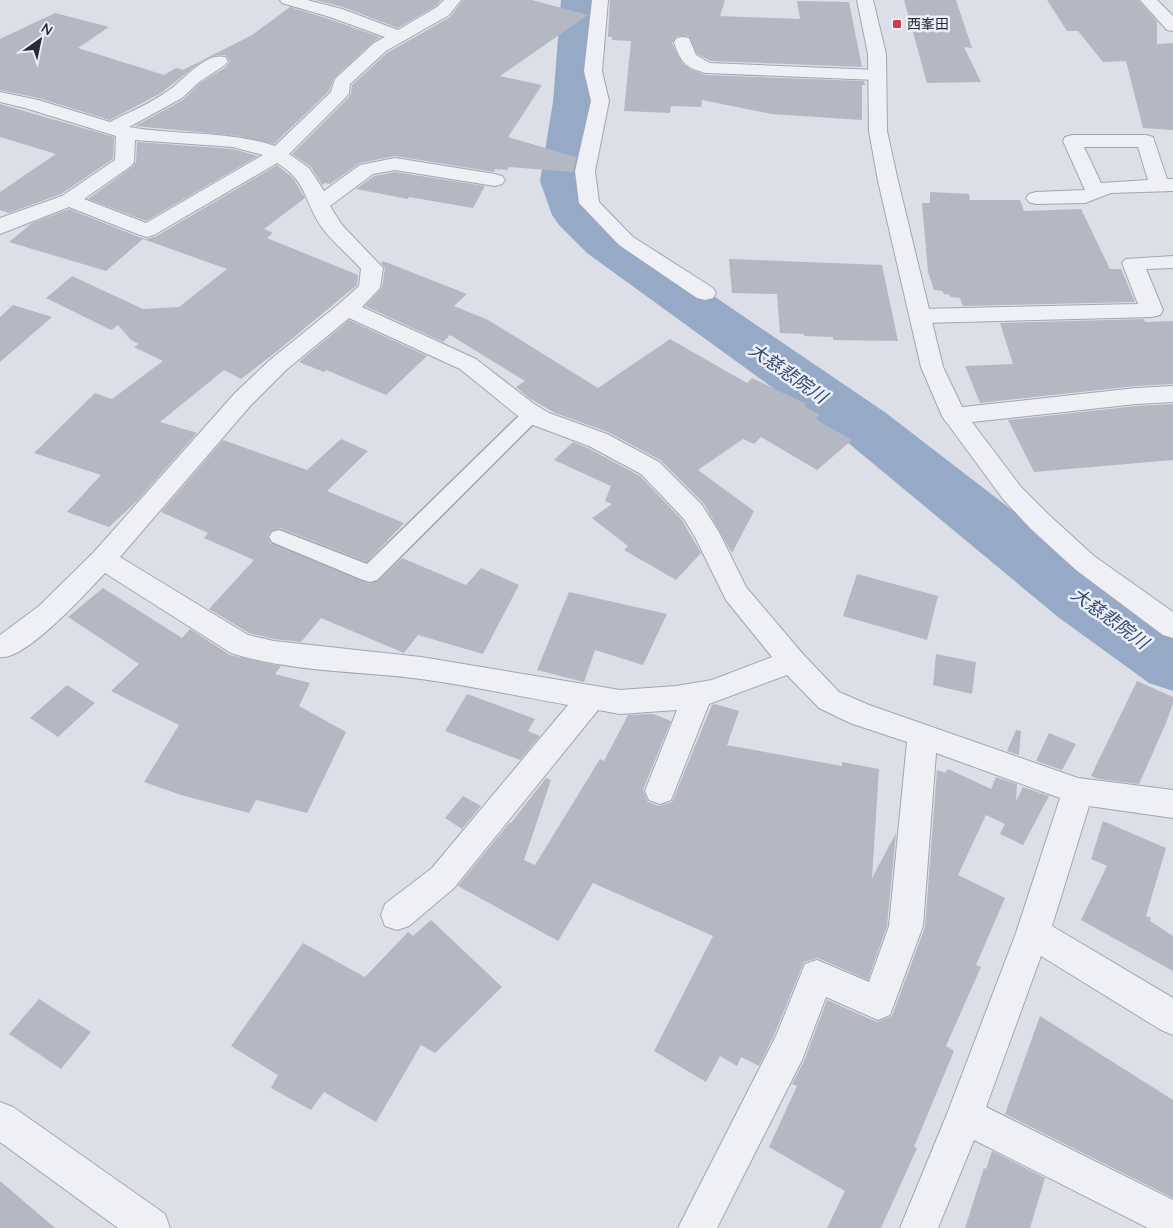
<svg xmlns="http://www.w3.org/2000/svg" width="1173" height="1228" viewBox="0 0 1173 1228" font-family="Quicksand,'Noto Sans JP',sans-serif">
  <style>
    .lines { fill: none; stroke-linecap: round; stroke-linejoin: round }
    .river { fill: #96aac8; fill-rule: evenodd }
    .building { fill: #b3b8c3 }
    .service-casing { stroke: #a2a6b1; stroke-width: 3 }
    .minor-casing { stroke: #a2a6b1; stroke-width: 2 }
    .tertiary-casing { stroke: #a2a6b1; stroke-width: 2 }
    .service { fill: #eff0f5; fill-rule: evenodd }
    .minor { fill: #eff0f5; fill-rule: evenodd }
    .tertiary { fill: #eff0f5; fill-rule: evenodd }
    .poi-dot { fill: #cf3e46; stroke: #ebeef4; stroke-width: 2 }
    .labels { text-anchor: middle; dominant-baseline: central; stroke-width: 5; stroke-linejoin: round; paint-order: stroke }
    .far-poi-label { font-size: 14px; fill: #262c3d; stroke: #ebeef4; text-anchor: start }
    .water-label { font-size: 18px; font-style: italic; fill: #304771; stroke: #ebeef4 }
  </style>
  <rect width="100%" height="100%" fill="#dcdfe7"/>
  <g class="lines">
    <path class="river" d="M561,0H599L595,102L586,181L598,210L621,233L886,413L1104,581L1173,629V691L1149,683L1058,617L846,441L587,253L559,225L552,215L540,181L553,102Z"/>
  </g>
  <path class="building" d="M315,0H441L436,6L398,28L343,7Z
    M463,0H532L588,15L500,76L542,85L508,137L576,157L573,172L509,167L507,170L495,169L494,172L395,156L360,163L330,184L325,183L322,185L311,167L292,154L348,98L351,93L352,85L387,53L450,17Z
    M610,0H725L720,16L800,19L797,1L849,2L862,67L711,61L697,54L689,36H677L672,43L683,64L692,70L706,75L864,81L865,85H862V120L772,114L702,100L701,107L671,106L670,113L624,111L631,41L612,40V37H608Z
    M904,0H956L972,48L964,47L981,82L927,83Z
    M1047,0H1138L1157,21V44L1173,43V130L1143,128L1126,61L1103,62L1078,31H1067Z
    M290,7L329,19L380,37L373,42L334,78L329,91L274,144L239,136L135,126L183,100L200,83L226,67L230,61L225,55H217L202,61L161,93L110,120L38,98L0,90V39L55,13L109,27L78,48L164,75L176,68L183,70L252,35Z
    M0,104L114,137L113,159L61,194L9,213L0,210V192L56,154L0,137Z
    M137,142L233,149L258,156L146,221L88,199L132,167L136,162Z
    M277,165L293,178L305,198L264,229L273,233L267,238L358,275L357,285L276,352L241,379L224,370L160,422L197,433L137,501L109,527L67,512L101,475L34,453L95,393L112,399L163,361L134,347L139,344L131,340L118,325L111,330L46,298L72,276L143,309L179,307L227,269L143,239L106,271L9,242L32,223L69,209L139,237L146,239L155,237Z
    M395,172L485,186L473,208L409,197L408,199L356,189L374,176Z
    M930,192L969,194L970,200H1020L1024,211L1081,209L1110,269H1121L1135,302L963,306L960,298L951,297L950,295L944,294L942,291L934,290L928,272L922,203H930Z
    M729,259L882,265L898,341L833,340V337L804,336V334L780,333L777,294L732,293Z
    M383,261L467,294L454,306L488,320L598,388L670,339L747,383L752,378L806,404L804,406L820,415L815,419L852,440L817,470L761,437L754,444L743,439L698,470L754,511L732,553L704,504L660,460L608,432L555,413L529,398L516,387L525,381L450,335L443,342L365,306L382,288L385,268L381,263Z
    M13,305L52,317L0,362V317Z
    M1144,319L1145,322L1173,321V384L1136,386L980,403L965,366L1013,364L1000,323Z
    M349,320L427,356L386,395L326,370L324,372L299,362Z
    M1173,404V460L1034,472L1008,420L1136,406Z
    M341,439L368,451L327,491L404,523L367,562L280,528L270,531L267,536L270,543L369,584L378,581L402,558L466,585L481,568L519,585L483,654L418,635L404,653L321,618L301,642L274,639L249,633L209,609L254,560L204,538L208,533L161,512L223,440L307,470Z
    M573,442L588,448L640,476L682,520L701,553L676,580L624,550L628,546L592,518L612,504L605,501L611,486L554,460Z
    M857,574L938,596L927,640L843,616Z
    M103,588L182,638L190,629L230,655L281,666L275,674L310,683L299,706L346,732L307,813L256,800L249,813L181,795L144,782L179,725L111,691L139,664L68,617Z
    M569,592L667,614L643,665L595,650L584,682L537,670Z
    M936,654L976,662L972,694L933,685Z
    M1137,681L1173,697V704L1166,723L1139,784L1099,779L1091,776Z
    M67,685L95,703L58,737L30,718Z
    M467,694L535,719L528,731L540,736L520,760L445,731Z
    M715,704L739,711L727,745L842,766V762L879,769L872,878L896,833L887,926L868,980L818,958L804,962L774,1035L759,1066L741,1057L737,1066L720,1056L706,1082L654,1051L713,936L593,883L558,941L458,886L510,822L511,823L546,778L551,780L524,860L535,865L600,759L604,761L628,715L653,714L671,721L643,790L648,802L659,806L672,802L712,705Z
    M1016,730L1021,731L1019,755L1007,751Z
    M1049,733L1076,744L1062,770L1036,761Z
    M948,769L991,789L996,777L1017,784L1016,801L1023,787L1049,796L1023,845L1000,834L1005,824L986,815L958,875L1005,898L976,965L981,967L946,1046L954,1051L914,1147L917,1148L881,1228H827L845,1191L769,1147L797,1086L792,1084L804,1061L827,1000L877,1022L892,1016L925,927L937,770L945,773Z
    M463,796L481,806L462,829L445,818Z
    M1103,821L1166,848L1146,916L1151,918L1150,921L1173,936V971L1081,920L1107,866L1091,859Z
    M431,920L502,987L435,1053L421,1045L376,1122L324,1092L311,1110L271,1088L278,1075L231,1046L303,943L365,977L408,932L413,936Z
    M39,999L91,1032L61,1069L9,1034Z
    M1040,1016L1173,1100V1198L1005,1114Z
    M992,1151L1045,1178L1030,1228H965L984,1168L986,1169Z
    M0,1181L55,1228H0Z"/>
  <g class="lines">
    <g class="service-casing">
      <path id="service" d="M532,408L539,410L541,414L539,418L377,580L370,582L363,580L272,542L269,537L272,532L279,530L367,564L525,410Z"/>
    </g>
    <g class="minor-casing">
      <path id="minor" d="M280,0H307L342,9L398,30L437,7L444,0H461L449,15L386,51L350,84L349,93L346,97L289,154L309,168L324,191L360,165L395,158L495,174L502,176L505,180L502,184L495,186L395,170L373,174L330,206L342,225L383,268L380,288L362,307L476,359L534,404L549,413L607,434L659,462L702,505L720,534L746,587L802,653L839,692L869,705L1078,778L1173,790V818L1089,806L1052,926L1173,998V1035L1161,1030L1041,956L986,1107L1173,1200V1228H1148L974,1140L938,1228H900L947,1114L1016,933L1060,798L936,753L923,926L890,1015L878,1020L826,997L802,1060L717,1228H678L776,1036L805,964L817,960L869,982L889,926L907,742L850,723L819,708L787,675L709,704L671,800L660,804L649,800L645,791L677,710L620,714L598,710L454,888L409,926L397,930L385,926L381,915L385,904L432,868L568,705C519,696 470,686 421,679C359,671 290,672 231,653L105,573C88,591 24,662 0,657V635L39,606L94,552L235,393L270,360L339,304L359,286L361,269C349,255 334,244 323,229C304,203 308,181 277,163L154,235L147,237L140,235L69,207L0,234V218L62,196L115,160L116,136L25,108L0,102V92L38,100L110,122C129,112 152,103 169,90C184,80 205,52 225,57L228,61L225,65L199,82L182,98L129,127C178,136 227,130 275,146L331,92L335,79L374,43L385,37L330,17L282,3ZM135,140L233,147L263,155L146,223L84,199L131,166L134,162ZM349,318L460,369L518,416L533,425L589,446L641,474L684,519L695,537L726,600L772,657L712,680L676,686L620,690L421,657L274,641L248,635L120,557L251,405L286,370Z
        M592,0H608L602,71L609,101L595,171L599,202L633,237L713,288L716,293L713,298L705,300L697,298L619,245L579,203L575,171L591,101L584,71Z
        M1140,0H1157L1173,16V31L1167,30Z
        M683,37L689,38L696,55L710,63L877,70L883,71L886,75L883,79L877,80L706,73C685,68 680,61 674,42L677,38Z
        M1072,135H1146L1153,137L1167,179H1173V191L1111,193L1085,203L1036,204L1029,202L1026,198L1029,194L1036,192L1085,190L1063,141L1065,137ZM1084,147H1138L1148,180L1101,183Z
        M1173,256V268L1146,269L1163,310L1160,315L1152,317L921,323L913,321L910,316L913,311L921,309L1138,304L1122,263L1126,259Z
        M1173,386V402L1136,404L954,424L946,422L942,416L946,410L954,408L1136,388Z
        M0,1102L13,1107L165,1214L170,1228H118L0,1142Z"/>
    </g>
    <g class="tertiary-casing">
      <path id="tertiary" d="M857,0H873L886,54L887,131L898,181L943,367L965,413L1021,487L1049,515L1094,556L1173,612V638L1163,635L1076,570L1031,529L1003,499L942,416L921,367L878,181L869,131L868,54Z"/>
    </g>
    <use href="#service" class="service"/>
    <use href="#minor" class="minor"/>
    <use href="#tertiary" class="tertiary"/>
  </g>
  <rect class="poi-dot" x="892" y="19" width="10" height="10" rx="2.5"/>
  <g class="labels">
    <g class="far-poi-label">
      <text x="907" y="24">西峯田</text>
    </g>
    <g class="water-label">
      <text transform="translate(788 373) rotate(35)">大慈悲院川</text>
      <text transform="translate(1110 618) rotate(36)">大慈悲院川</text>
    </g>
  </g>
  <g transform="translate(40 40) rotate(33)" stroke="#ebeef4" stroke-width="4" paint-order="stroke">
  <path d="M0-4L9 19L0 12L-9 19Z" fill="#262c3d"/>
  <text y="-8" font-size="14" font-weight="bold" text-anchor="middle" fill="#262c3d">N</text>
  </g>
</svg>
